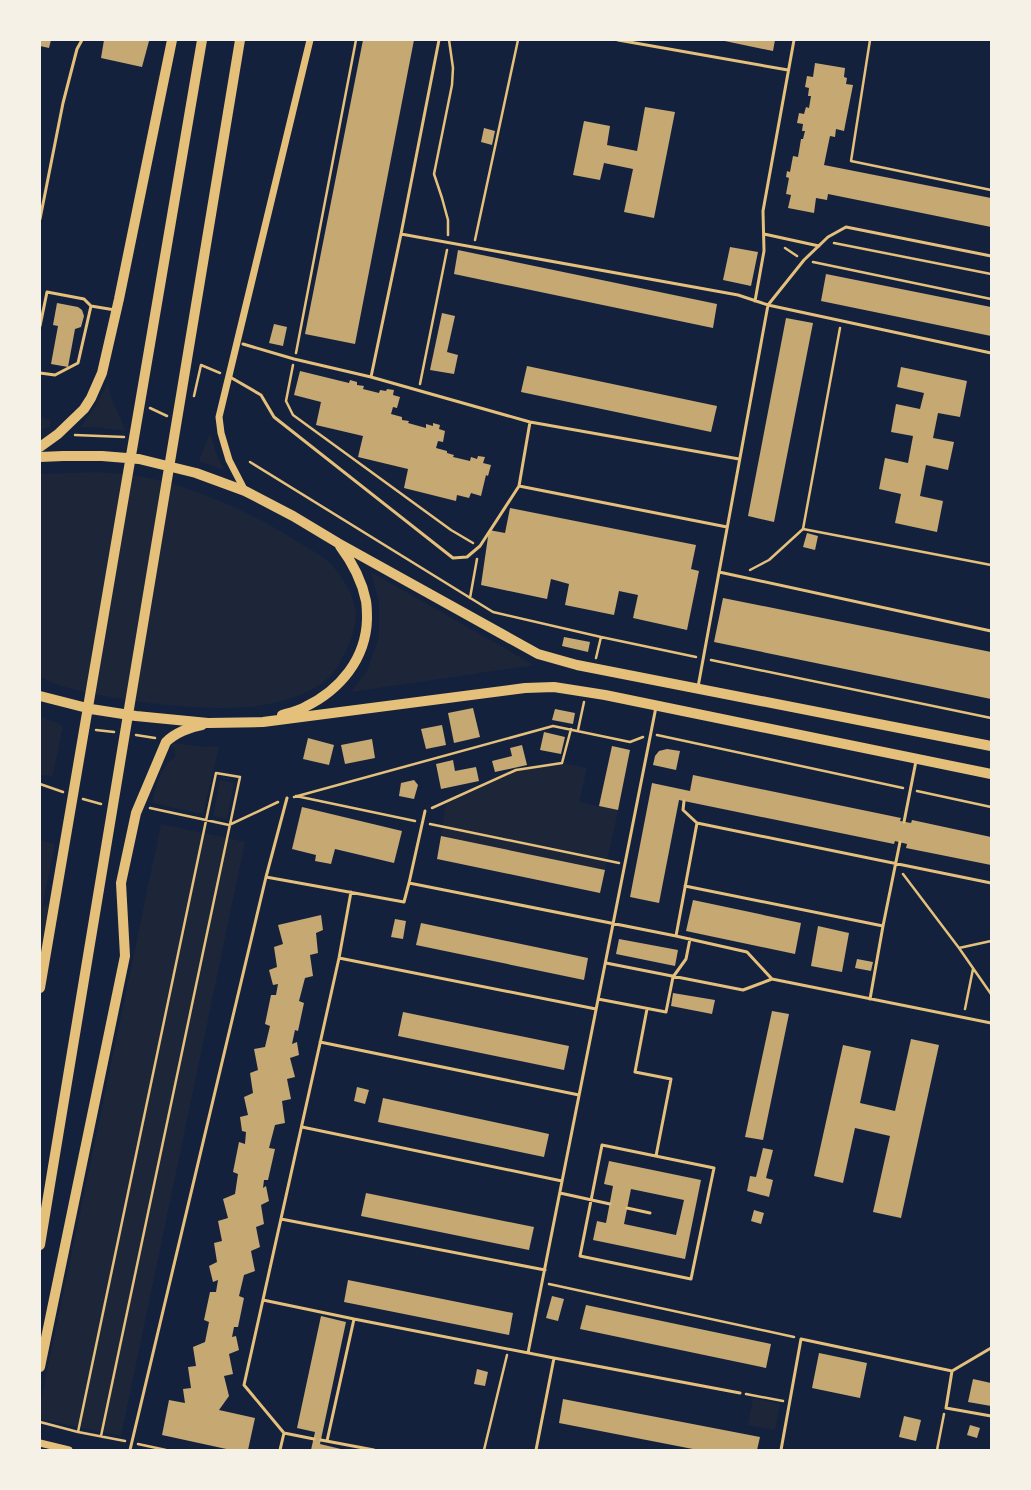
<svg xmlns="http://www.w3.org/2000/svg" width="1031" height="1490" viewBox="0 0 1031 1490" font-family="'Source Sans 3',sans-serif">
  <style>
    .green { fill: #1d2539 }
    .building { fill: #c6a872; fill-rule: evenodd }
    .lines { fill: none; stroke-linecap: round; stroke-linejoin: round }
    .path { stroke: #e5c07b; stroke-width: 2.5 }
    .service { stroke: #e5c07b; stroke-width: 3 }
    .tertiary { stroke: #e5c07b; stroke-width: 7 }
    .primary { stroke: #e5c07b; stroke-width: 10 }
  </style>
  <rect width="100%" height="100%" fill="#14213d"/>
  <path class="green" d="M108,382L111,398L126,431L94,427H80C92,413 100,399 108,382Z
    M40,417L51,420L50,427L40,430Z
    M210,433L216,453L224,470L199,461Z
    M98,472C114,474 132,474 149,478C202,490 252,513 298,542C310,549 323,556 332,565C342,577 352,592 355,607C358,623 351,642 343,656C340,662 337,669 332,674C290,719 192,709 136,701C113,697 88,694 65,687C57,685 48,681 40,677V474Z
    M371,572L534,665L351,692L367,671L379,637V603Z
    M40,716L63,726L51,783L52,776L40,775Z
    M166,742L203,747L219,746L203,814L152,803C156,785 160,768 175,757V749Z
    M562,763L587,768L579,802L618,810L605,870L441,836L446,802L516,770Z
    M220,780L234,783L227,819L213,816Z
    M161,824L245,842L121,1436L40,1419V1405Z
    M40,840L55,844L42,907L57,901L40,981Z
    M753,1398L780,1404L775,1430L748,1425Z"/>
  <path class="building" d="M40,40H51L49,48L40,46Z
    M104,40H142L149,41L142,67L101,58Z
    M363,40H414L355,344L305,334Z
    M720,40H775L773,51Z
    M815,63L845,68L844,77L847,78L846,84L853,85L844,131L836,129L835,137L830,136L824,165L991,198V227L828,194L827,200L816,198L814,213L788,208L791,195L786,194L789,178L786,177L787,171L790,172L793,156L798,157L801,139H803L805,131H802L803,124L797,123L799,113L804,114L806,107L809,108L811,96H808L809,88L805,87L807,76L813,77Z
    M645,107L675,112L654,218L624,212L633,169L604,163L600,180L573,175L584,121L610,126L607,145L637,151Z
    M484,128L495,131L492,145L481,142Z
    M730,247L758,252L751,286L723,280Z
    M458,250L717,304L713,328L454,274Z
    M826,274L991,307V336L821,301Z
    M57,303L78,307L82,310L84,316L81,327L75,329L68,367L51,364L58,326L53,325Z
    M442,313L455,316L447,352L458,355L454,374L430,370Z
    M786,318L813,323L774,522L748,516Z
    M274,324L287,327L283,346L269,343Z
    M527,366L717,406L711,432L521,392Z
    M901,367L967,381L960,417L938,413L933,438L954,442L948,470L926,465L920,496L943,501L937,532L895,523L901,494L879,489L885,458L908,463L913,436L891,432L896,404L920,409L924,393L897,387Z
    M300,371L349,383L350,380L357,382V385L364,386L363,389L379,393L380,390L386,391L387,389L394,390L393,395L400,397L397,408L393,407L391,414L402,417V420L409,421L408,423L426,428V424L433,426V423L440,425L439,429L445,431L443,442L438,441L436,448L447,451V453L454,455L453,457L470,461L471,457L477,459L478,456L485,457L483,463L491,465L488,476L486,475L481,496L471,493L469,498L457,495L456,501L404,488L408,469L358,457L363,436L316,425L321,402L294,395Z
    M510,508L696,545L691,569L699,571L687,630L633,618L638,595L619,591L614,615L565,605L569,584L551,579L547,599L481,585L489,530L505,533Z
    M807,533L818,536L815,550L803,547Z
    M723,598L991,652V699L714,642Z
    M564,637L590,642L588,652L562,646Z
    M473,708L480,737L454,743L448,713Z
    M555,709L575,713L573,724L552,720Z
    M442,725L446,745L426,749L421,729Z
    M544,732L565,737L561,754L540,750Z
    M308,738L334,745L329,765L303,759Z
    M372,739L375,758L345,764L341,745Z
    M522,745L527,765L495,772L492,761L512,756L510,748Z
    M612,746L630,750L618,810L599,806Z
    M667,749L680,751L676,770L653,765L655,756L659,751Z
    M453,760L455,771L476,767L479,781L441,789L436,764Z
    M693,775L901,818L900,821L911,823L912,820L991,837V865L906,848L907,844L895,841L894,844L679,800L659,903L630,897L652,783L690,791Z
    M414,780L418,785L414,799L399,796L401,783Z
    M302,807L402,831L394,863L335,849L331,864L315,861L316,855L292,849Z
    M441,836L605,870L600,893L437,859Z
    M693,900L801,923L795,954L686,931Z
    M321,915L323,930L316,933L318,953L310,955L313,976L305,978L299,1001L304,1003L298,1031L295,1030L292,1044L297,1042L299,1055L290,1058L295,1077L287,1079L291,1099L282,1101L285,1123L275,1125L269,1148L275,1149L268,1180H264L263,1188L266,1186L269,1201L261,1205L264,1224L256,1227L260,1247L251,1251L255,1271L244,1275L239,1296L244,1298L238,1327H234L232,1337L236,1336L239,1350L229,1354L233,1374L224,1376L229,1396L219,1410L255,1418L248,1450H231L162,1435L169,1400L185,1403L183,1389L191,1388L188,1367L196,1366L193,1347L205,1342L209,1322L204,1320L210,1292H216L218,1280L213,1282L209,1266L217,1262L214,1243L222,1241L218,1221L228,1218L223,1199L235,1194L238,1174L233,1172L239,1142L245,1144L246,1132L242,1131L240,1117L248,1115L244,1097L253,1093L250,1073L258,1070L254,1049L265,1047L270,1026L265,1024L271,995H276L278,984L273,985L269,970L277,967L274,947L283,944L278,925Z
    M395,919L406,921L403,939L391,937Z
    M421,923L588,958L584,980L416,945Z
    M818,926L849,933L842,972L811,966Z
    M619,939L678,950L675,966L616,954Z
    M857,959L873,962L871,971L855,968Z
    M673,993L715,1000L712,1014L671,1006Z
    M772,1011L789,1014L763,1140L745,1137Z
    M403,1012L569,1046L564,1070L398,1036Z
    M911,1039L939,1045L901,1218L873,1212L890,1136L855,1128L843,1183L814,1176L843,1045L871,1051L860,1103L895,1111Z
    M357,1087L369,1090L365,1104L354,1101Z
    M383,1098L549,1134L544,1157L378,1122Z
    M763,1148L773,1150L766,1178L773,1180L769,1197L747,1191L750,1176L756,1177Z
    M609,1161L701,1180L685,1259L593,1240L597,1221L606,1223L613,1186L604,1184ZM631,1189L684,1200L676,1235L624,1224Z
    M366,1193L534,1227L529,1250L361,1216Z
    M754,1210L764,1213L761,1224L751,1221Z
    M348,1280L513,1313L509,1335L344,1302Z
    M552,1296L564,1299L558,1321L546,1318Z
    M586,1305L771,1344L766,1368L580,1329Z
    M321,1316L346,1322L320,1444L345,1450H311L315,1432L297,1428Z
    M819,1353L867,1363L860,1398L812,1388Z
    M477,1369L488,1372L485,1386L474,1384Z
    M973,1379L991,1383V1406L968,1402Z
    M563,1399L760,1437L757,1450H698L559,1423Z
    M904,1416L921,1420L916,1441L899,1437Z
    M970,1425L980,1428L977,1438L967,1435Z"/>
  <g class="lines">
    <path class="path" d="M870,40L851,161L991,190
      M448,235V220L442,198L434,174L452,85L453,68L449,40
      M475,240L518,40
      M834,243L991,274
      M785,248L797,256
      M813,262L991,299
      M840,328L803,529L991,565
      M296,353L356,40
      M293,365L286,401L293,415L451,530L473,543
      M420,384L447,250
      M194,396L201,365L220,373
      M150,408L167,416
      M75,435L124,437
      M250,462L493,612L601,637L696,657
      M750,570L769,560L803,529
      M470,598L477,559
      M596,658L601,637
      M711,660L991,718
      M96,730L114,732
      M578,730L584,702
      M136,735L155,738
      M657,735L903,788
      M40,784L63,792
      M917,791L991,807
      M296,796L415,821
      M294,797L553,726L630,742L643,737
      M83,799L101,804
      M150,808L229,825L278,802
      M432,808L516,770L562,763L571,729
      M430,824L619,863
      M903,874L959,948L991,994
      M959,948L991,941
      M965,1009L973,969
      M549,1284L794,1337
      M746,1394L783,1401
      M40,1422L78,1432L125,1441
      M78,1432L216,773L240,777L101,1436
      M138,1444L166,1450
      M484,1450L507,1355
      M937,1450L944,1414"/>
    <path class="service" d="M618,40L788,70
      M40,219L63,103L77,49L82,40
      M401,234L738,295L768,305L991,353
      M764,234L819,246
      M755,301L764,251L763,211L794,40
      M40,326L47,292L84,299L91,306
      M243,344L294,359L371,377L401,234L439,40
      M40,373L55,375L78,363L91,306L115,310
      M230,377L261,395L274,417L453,558L467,557L480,546L519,486
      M371,377L530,422L739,459
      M530,422L519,486L727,527
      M719,572L991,631
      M698,687L768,305L804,260L828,237L846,227L991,256
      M684,801L683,810L697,823L991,883
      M904,822L916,761
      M266,877L404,902L409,883L676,936L697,823
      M409,883L425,811
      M685,886L883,926
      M676,936L747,952L772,979
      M339,958L596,1009
      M606,963L743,990L772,979L991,1023
      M598,999L666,1012L673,977L686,959L690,939
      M870,999L883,926L900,842
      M647,1009L635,1072L671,1079L656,1156
      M320,1042L579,1095
      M302,1127L562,1181
      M602,1145L714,1168L691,1279L580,1256Z
      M560,1193L610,1204
      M627,1208L650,1213
      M281,1219L545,1270
      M263,1300L354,1319
      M528,1353L656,707
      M952,1371L946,1408L991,1416
      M284,1433L314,1439
      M321,1440L374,1450
      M327,1441L354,1319L554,1358L740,1393
      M130,1450L266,877L287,798
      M280,1450L284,1433L244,1385L339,958L351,892
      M536,1450L554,1358
      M781,1450L801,1339L952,1371L991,1348"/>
    <path class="tertiary" d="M245,491L229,460L221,433L219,417L310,40
      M40,1443L69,1450"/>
    <path class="primary" d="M40,447L58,434L84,409L91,398L102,373L119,299L172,40
      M40,457L63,456H102L139,459L196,473L245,491L293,516L338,543L538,654L577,665L991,746
      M40,696L91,709L136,716L208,723L263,722L525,688L554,687L605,695L991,774
      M282,715C289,713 298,711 305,707C340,690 366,659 367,619C367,613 367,607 366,601C362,581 352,562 340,546
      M40,988L202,40
      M40,1245L240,40
      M40,1367L125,956L121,883L136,813L166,742C175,733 190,727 202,725"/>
  </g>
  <rect width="1031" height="1490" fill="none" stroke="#f6f1e7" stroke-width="82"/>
</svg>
